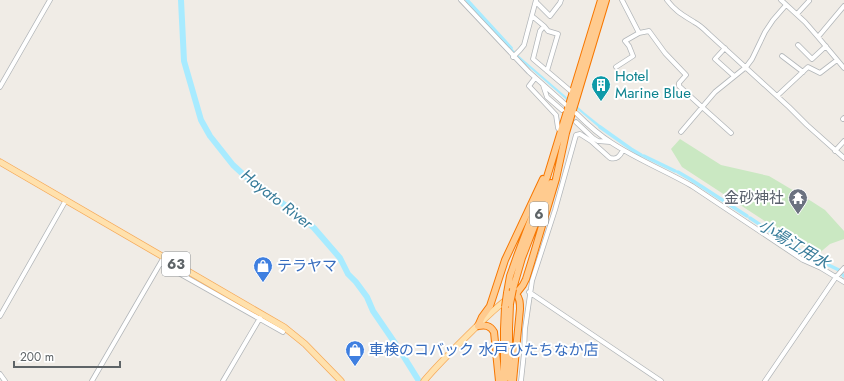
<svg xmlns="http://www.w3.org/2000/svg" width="844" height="381" viewBox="0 0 844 381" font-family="Jost,'Noto Sans JP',sans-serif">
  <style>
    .green { fill: #cae8c2 }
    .water { fill: #a8ebff }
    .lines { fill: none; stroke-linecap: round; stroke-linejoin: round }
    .canal { stroke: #a8ebff; stroke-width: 3.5 }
    .river { stroke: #a8ebff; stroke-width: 6 }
    .minor-casing { stroke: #b2b6b9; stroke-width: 5.5 }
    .major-casing { stroke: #f6aa5a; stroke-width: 7 }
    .highway-casing { stroke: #f77700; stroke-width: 8 }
    .minor { stroke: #fff; stroke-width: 4 }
    .major { stroke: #ffe1ad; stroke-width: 5.5 }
    .highway { stroke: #ffcb8f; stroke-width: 6 }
    .highway-bridge-casing { stroke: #f77700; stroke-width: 8; stroke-linecap: butt }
    .highway-bridge { stroke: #ffcb8f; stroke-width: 6 }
    .labels { text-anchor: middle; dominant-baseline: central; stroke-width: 4; stroke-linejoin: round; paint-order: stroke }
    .shield { fill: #fff; stroke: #8e9295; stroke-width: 1 }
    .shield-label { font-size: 14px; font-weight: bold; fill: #5e6467 }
    .culture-label { font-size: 15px; fill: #0d838f; stroke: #fff; text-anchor: start }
    .worship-label { font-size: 15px; fill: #5b616d; stroke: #fff; text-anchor: end }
    .shop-label { font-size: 15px; fill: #366cbe; stroke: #fff; text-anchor: start }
    .water-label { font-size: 16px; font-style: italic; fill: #387c9a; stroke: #fff }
  </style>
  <rect width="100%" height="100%" fill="#f0ece6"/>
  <path class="green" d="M680,139L721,165L769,176L811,201L825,210L844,231V239L830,244L817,255L682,167L671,149Z"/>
  <path class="water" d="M509,45L518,55L585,113L605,129L603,131L584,115L516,56L508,46Z"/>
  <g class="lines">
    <path class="canal" d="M467,0L511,48
      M600,127L631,149L641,155
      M644,156L675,171
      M678,172L690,179L747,216
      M750,218L803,253L839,270
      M843,275L844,276"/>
    <path class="river" d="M181,0L184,61L201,120L210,136L233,165L245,176L301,217L314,228L340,258L348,274L356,282L367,297L373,311L399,349L419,381"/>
    <g class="minor-casing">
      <path id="minor" d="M461,0L529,72L566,105
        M622,0L639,33
        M667,0C675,11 683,15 694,22C700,25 705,30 709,34L789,107L807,125L844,158
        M781,0L805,22L818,37L844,68
        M536,2L550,16L560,3L561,0
        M797,14L809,1
        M532,16L544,26L548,31L558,34L547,71
        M544,26L540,31L533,59L573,93
        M818,37L844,6
        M798,45L812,59L826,46
        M725,48L715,59L734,76
        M782,56L803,72
        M513,57L520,50L524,45L536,0
        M616,67L633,56L629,46L625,41L639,33L649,31L665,53L686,75L679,83V86L702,107L731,133
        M535,78L529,86L556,115L558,128L561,132
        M543,85L547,97L562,110
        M0,87L50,0
        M777,96L808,67L820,73L837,60
        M576,113C587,124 599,135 612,143C638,160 666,171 692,186L803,260L821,268L844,282
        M843,119L844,118
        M576,122L593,138L598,141L610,142
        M681,132L715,92L746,67L752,59L765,32L773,20L786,5
        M835,151L844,141
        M161,263L283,332
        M529,292L661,381
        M0,316L66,200
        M0,374L5,381
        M92,381L164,257
        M223,381L260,318
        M521,381L524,353L525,329L532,281L555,210L576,135L580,134L591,141L610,158C617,160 620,156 623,150
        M765,381L836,277L844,268"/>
    </g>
    <g class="major-casing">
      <path id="major" d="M0,162L284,327L305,344L341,381
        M424,381C440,362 458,345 476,327C487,317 497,306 509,298"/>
    </g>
    <g class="highway-casing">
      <path id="highway" d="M513,289L522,258L551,183
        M507,293L510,276L517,256L547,177L601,0
        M478,326L482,317L490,306L505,260L543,179
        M478,326C485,325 490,325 494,332L499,381
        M509,378V329L510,304
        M504,381V329L505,307
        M513,381L520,309C520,303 520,298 516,294L523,285L526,279L531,263L556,179L566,133L606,0"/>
    </g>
    <use href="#minor" class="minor"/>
    <use href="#major" class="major"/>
    <use href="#highway" class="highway"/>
    <g class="highway-bridge-casing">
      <path id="highway-bridge" d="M510,304L513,289
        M505,307L507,293"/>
    </g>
    <use href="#highway-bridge" class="highway-bridge"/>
  </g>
  <defs>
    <g id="building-pin" transform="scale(1)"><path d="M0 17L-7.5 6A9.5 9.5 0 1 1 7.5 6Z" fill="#0f9aa8" stroke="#fff"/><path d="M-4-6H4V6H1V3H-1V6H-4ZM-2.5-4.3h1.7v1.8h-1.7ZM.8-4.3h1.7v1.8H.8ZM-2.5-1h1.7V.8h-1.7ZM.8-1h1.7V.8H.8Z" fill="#fff"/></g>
    <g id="temple-pin" transform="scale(1)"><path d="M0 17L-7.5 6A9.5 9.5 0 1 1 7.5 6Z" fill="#6b7280" stroke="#fff"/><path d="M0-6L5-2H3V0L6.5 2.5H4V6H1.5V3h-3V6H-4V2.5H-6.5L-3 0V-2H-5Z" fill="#fff"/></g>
    <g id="shop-pin" transform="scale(1)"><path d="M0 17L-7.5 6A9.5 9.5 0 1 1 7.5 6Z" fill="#3f7fe0" stroke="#fff"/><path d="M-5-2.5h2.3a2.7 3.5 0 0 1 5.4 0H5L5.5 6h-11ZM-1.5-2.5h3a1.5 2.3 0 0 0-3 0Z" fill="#fff"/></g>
  </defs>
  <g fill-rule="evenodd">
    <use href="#building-pin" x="601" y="85"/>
    <use href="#temple-pin" x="798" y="198"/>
    <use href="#shop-pin" x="263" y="266"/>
    <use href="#shop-pin" x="355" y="350"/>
  </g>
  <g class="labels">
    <g class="shield">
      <rect x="530" y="202" width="18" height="24" rx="3"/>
      <rect x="162" y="252" width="28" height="24" rx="3"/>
    </g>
    <g class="shield-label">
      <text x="539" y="214">6</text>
      <text x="176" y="264">63</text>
    </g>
    <g class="culture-label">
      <text x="615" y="76">Hotel<tspan x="615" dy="17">Marine Blue</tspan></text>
    </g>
    <g class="worship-label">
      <text x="784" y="198">金砂神社</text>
    </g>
    <g class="shop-label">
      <text x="277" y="266">テラヤマ</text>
      <text x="369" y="350">車検のコバック 水戸ひたちなか店</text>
    </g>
    <g class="water-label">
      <text transform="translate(277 199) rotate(38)">Hayato River</text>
      <text transform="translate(794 244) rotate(31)">小場江用水</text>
    </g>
  </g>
  <path d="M14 361v6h106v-6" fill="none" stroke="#5e6467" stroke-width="2"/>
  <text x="20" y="361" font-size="12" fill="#5e6467" stroke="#ffffff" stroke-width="3" paint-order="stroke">200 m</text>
</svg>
